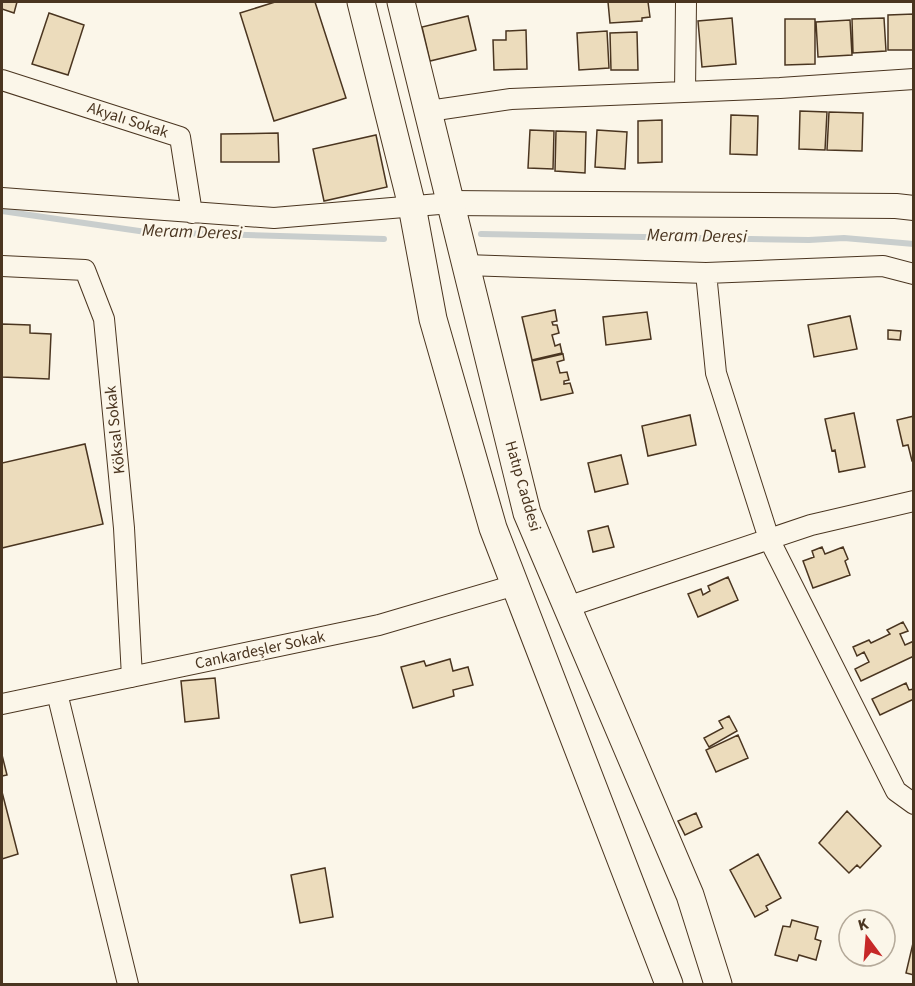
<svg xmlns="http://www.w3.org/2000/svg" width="915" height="986" viewBox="0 0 915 986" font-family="'Source Sans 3',sans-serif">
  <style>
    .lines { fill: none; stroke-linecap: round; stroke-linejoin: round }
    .stream { stroke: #c9cecd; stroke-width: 6 }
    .building { fill: #ecdcbc; stroke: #4a3520; stroke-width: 1.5 }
    .minor-casing { stroke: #4a3520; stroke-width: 22 }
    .tertiary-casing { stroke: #4a3520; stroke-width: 26 }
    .secondary-casing { stroke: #4a3520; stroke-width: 29 }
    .minor { stroke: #fbf6e9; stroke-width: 20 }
    .tertiary { stroke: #fbf6e9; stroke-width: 24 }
    .secondary { stroke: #fbf6e9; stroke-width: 27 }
    .labels { text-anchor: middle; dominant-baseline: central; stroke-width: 4.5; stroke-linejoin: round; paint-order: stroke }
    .street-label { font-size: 16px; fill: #4a3520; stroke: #fbf6e9 }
    .water-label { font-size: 18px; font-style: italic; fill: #4a3520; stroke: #fbf6e9 }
  </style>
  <rect width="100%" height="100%" fill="#fbf6e9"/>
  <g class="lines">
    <path class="stream" d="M2,211L146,232L384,239
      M481,234L809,240L844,238L914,244"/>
  </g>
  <path class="building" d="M2,2H17L14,13L2,9Z
    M275,2H315L346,98L274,121L240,13Z
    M608,2H648L650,17L642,18V21L610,23Z
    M49,13L84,25L68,75L32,64Z
    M914,14V50H888V15Z
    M468,16L476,50L430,61L422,27Z
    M732,18L736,64L702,67L698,21Z
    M884,18L886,51L853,53L852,19Z
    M785,19H815V64L785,65Z
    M850,20L852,55L818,57L816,22Z
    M526,30L527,69L494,70L493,40H506V31Z
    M607,31L609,68L579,70L577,33Z
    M637,32L638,70H611L610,33Z
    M800,111L827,112L825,150L799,149Z
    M829,112L863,113L862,151L827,150Z
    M731,115L758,116L757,155L730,154Z
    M662,120V162L638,163V121Z
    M530,130L554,131L553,169L528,168Z
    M597,130L627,132L625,169L595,167Z
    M556,131L586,132L585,173L555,171Z
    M278,133L279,162H221V134Z
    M376,135L387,187L324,201L313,149Z
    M555,310L557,321L552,322L553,325H557L559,333L552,335L555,346L560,344L562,353L532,360L522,317Z
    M647,312L651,339L606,345L603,317Z
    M850,316L857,349L814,357L808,325Z
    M2,324L30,325V333L51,334L49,379L2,377Z
    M888,330L901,331L900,340L888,339Z
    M563,354L564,360L557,362L560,373L567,372L569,380L564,381V384L570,383L573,393L541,400L532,361Z
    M854,413L865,467L839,472L835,450L832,451L825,419Z
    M690,415L696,445L648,456L642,426Z
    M914,416V461H912L908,445L903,446L897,420Z
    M85,444L103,524L2,548V463Z
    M621,455L628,484L595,492L588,463Z
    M608,526L614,547L593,552L588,531Z
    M822,547L825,554L843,547L848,559L845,561L850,575L813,588L803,561L814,557L812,551Z
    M728,577L738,600L698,617L688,594L701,589L703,595L710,591L708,586Z
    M903,622L908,631L900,634L905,645L914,641V656L861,681L855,669L869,662L864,652L857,656L853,647L869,640L871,643L890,634L887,630Z
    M450,659L453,671L468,667L473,685L453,690L454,696L413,708L401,667L424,661L426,666Z
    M215,678L219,718L185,722L181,681Z
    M906,683L909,690L914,689V699L880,715L872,699Z
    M729,716L737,731L709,747L704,738L723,728L719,721Z
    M738,735L748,758L716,772L706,750Z
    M2,755L7,775L2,776Z
    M2,792L18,854L2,859Z
    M847,811L881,846L860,868L857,865L849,873L819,843Z
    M696,813L702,827L685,835L678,821Z
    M758,854L781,898L766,906L768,910L755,917L730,870Z
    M325,868L333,917L300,923L291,875Z
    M792,920L818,927L815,939L821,941L816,960L799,955L797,961L775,955L783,926L790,927Z
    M914,939V975L906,973Z"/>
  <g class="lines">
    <g class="minor-casing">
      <path id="minor" d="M2,80L180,137L192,213
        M685,92L686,2
        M429,111L511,99L780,88L914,79
        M2,198L274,218L451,203
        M465,265L706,273L883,266L914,274
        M2,266L85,270L104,319L124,528L132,677
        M706,273L716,373L769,539L896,791L914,804
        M567,607L811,525L914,501
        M57,693L128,984
        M2,704L379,625L515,585"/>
    </g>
    <g class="tertiary-casing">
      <path id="tertiary" d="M451,203L896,206L914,208"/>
    </g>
    <g class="secondary-casing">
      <path id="secondary" d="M361,2L412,206L433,319L493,528L669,984
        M401,2L527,513L690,895L718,984"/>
    </g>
    <use href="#minor" class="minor"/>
    <use href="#tertiary" class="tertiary"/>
    <use href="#secondary" class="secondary"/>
  </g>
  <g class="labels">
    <g class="street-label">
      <text transform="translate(128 120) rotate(18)">Akyalı Sokak</text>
      <text transform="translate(115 430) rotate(-96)">Köksal Sokak</text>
      <text transform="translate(523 486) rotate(74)">Hatıp Caddesi</text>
      <text transform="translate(260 650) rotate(-12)">Cankardeşler Sokak</text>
    </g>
    <g class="water-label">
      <text transform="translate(192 232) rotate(2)">Meram Deresi</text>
      <text transform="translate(697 236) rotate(1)">Meram Deresi</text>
    </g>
  </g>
  <rect width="915" height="986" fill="none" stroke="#4a3520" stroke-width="6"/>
  <g transform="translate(867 938) rotate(344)"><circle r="28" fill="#fbf6e9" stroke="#b4a999" stroke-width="1.5"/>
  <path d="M0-4.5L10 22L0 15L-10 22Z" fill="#c62828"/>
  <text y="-9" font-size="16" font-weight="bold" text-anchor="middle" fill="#4a3520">K</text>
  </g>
</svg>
